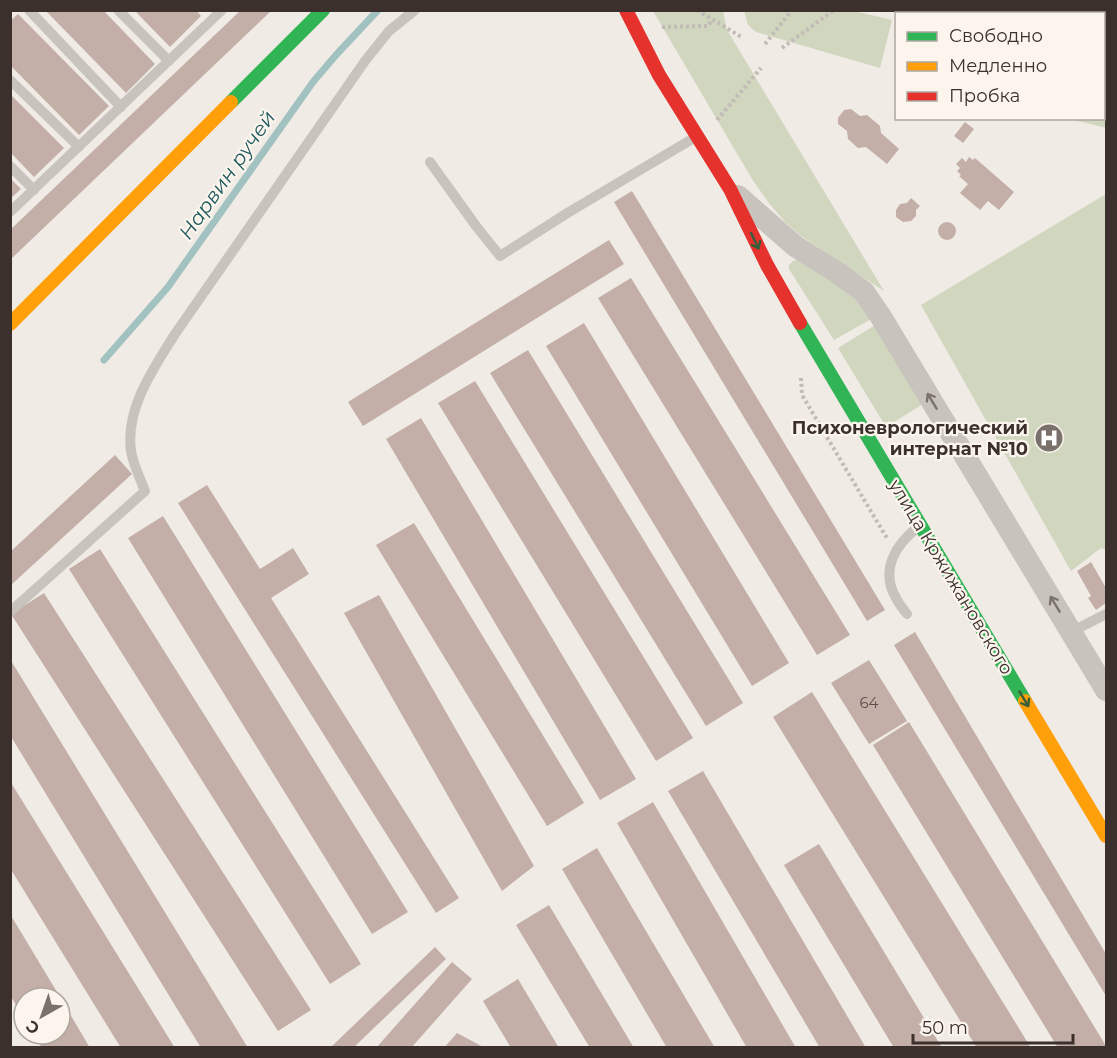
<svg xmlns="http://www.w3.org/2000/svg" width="1117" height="1058" viewBox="0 0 1117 1058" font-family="Montserrat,sans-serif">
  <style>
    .green { fill: #d1d6bf }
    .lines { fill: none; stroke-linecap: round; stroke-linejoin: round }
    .stream { stroke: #a1c2c1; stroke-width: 7 }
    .building { fill: #c3afa7 }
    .path { stroke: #c2bbb6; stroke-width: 4; stroke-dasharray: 3 3; stroke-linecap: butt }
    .lane { stroke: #c9c3be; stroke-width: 10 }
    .street { stroke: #c9c3be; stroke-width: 22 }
    .fast { stroke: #30b455; stroke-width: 14 }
    .slow { stroke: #ff9f0a; stroke-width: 14 }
    .jam { stroke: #e5322d; stroke-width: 14 }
    .oneway { stroke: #375e3a }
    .oneway2 { stroke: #7b726d }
    .labels { text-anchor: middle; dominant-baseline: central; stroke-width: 4.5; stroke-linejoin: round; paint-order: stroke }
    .number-label { font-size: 15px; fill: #5d504a }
    .poi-label { font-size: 18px; font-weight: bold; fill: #3b302b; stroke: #fbf5ee; text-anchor: end }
    .street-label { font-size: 18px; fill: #3b302b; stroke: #fbf5ee }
    .water-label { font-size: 20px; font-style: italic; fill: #1f5a5e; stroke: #fbf5ee }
  </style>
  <rect width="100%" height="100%" fill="#f0ebe5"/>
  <path class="green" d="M653,11H723L727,30L884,291L801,236L785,222L768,202L752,179Z
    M744,11H854L892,20L880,68L756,32L748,25Z
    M1104,53L1106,54V128L1070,119L1104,118Z
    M1106,194V550L1101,548L1071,571L921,305Z
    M799,259L849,292L873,318L834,340L789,269V265L793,261Z
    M877,324L923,404L886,427L838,348Z"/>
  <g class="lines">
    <path class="stream" d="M104,360L168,287L313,82L336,55L378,10"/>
  </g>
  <path class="building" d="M45,10H103L155,64L126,93Z
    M134,10H196L201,16L170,47Z
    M241,10H272L10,260V230Z
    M18,14L109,106L79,135L10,65V21Z
    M10,94L64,148L34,177L10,152Z
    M851,109L860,116L867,115L880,126L881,133L899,149L887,164L866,147L858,148L848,139L847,131L838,124V118L844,110Z
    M965,122L974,129L963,143L954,136Z
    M969,157L973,160L975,158L1014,192L999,210L988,201L980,210L960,193L968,184L959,176L961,175L957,171L960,168L956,164L962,158L966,162Z
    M10,178L21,189L10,199Z
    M632,191L885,610L867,621L614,202Z
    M911,198L920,206L916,210V216L911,221L903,222L896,217V210L900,204L907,203Z
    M938 231a9 9 0 1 1 18 0a9 9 0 1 1-18 0Z
    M609,240L624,264L363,426L348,402Z
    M631,278L850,635L817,655L598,298Z
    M584,323L789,663L752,686L546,346Z
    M528,350L743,703L706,726L490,373Z
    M475,381L693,738L656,761L438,403Z
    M421,418L636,779L600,800L386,439Z
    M115,455L132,474L10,586V552Z
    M207,485L260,569L293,548L309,574L271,598L459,898L436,913L178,503Z
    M163,516L408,912L372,934L128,538Z
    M414,523L584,803L547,826L376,545Z
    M100,549L361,964L330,984L69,569Z
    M1091,562L1106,588V603L1096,610L1088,598L1091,596L1077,571Z
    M44,593L311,1010L278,1031L11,614Z
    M379,595L534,866L502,891L344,613Z
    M915,632L1106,954V996L894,645Z
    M10,659L248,1048H201L10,735Z
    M869,660L907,721L869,744L831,683Z
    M812,692L1031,1048H977L773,717Z
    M909,722L1106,1046V1048H1058L873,745Z
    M703,771L866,1048H820L668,791Z
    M10,781L175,1048H121L10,868Z
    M653,802L796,1048H747L617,823Z
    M819,844L942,1048H894L784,865Z
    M597,848L715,1048H667L562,869Z
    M549,905L634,1048H590L516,925Z
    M10,914L60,997L90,1048H42L34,1034H60V998H24V1018L10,995Z
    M435,947L446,959L353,1048H330Z
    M452,962L472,979L411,1048H376Z
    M518,979L559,1048H511L483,1001Z
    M457,1033L485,1048H444Z"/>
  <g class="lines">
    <path class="path" d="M697,10L743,38
      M662,27L708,26L712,20
      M765,44L792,10
      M782,48L834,10
      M717,120L761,68
      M801,378L802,395L885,535L888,539"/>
    <path class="lane" d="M29,10L121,107
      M118,10L169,61
      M10,80L79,147
      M430,162L476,226L500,256L569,212L694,138
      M10,166L34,190
      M10,212L222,10
      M10,612L145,491C140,478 133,464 131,451C125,408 154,368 175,334L365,61L389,31L415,10
      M907,614C903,609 899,604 896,598C880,570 895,545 918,527
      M1071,632L1106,614"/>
    <path class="street" d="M998,10L1012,14
      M1104,36H1106
      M738,196L795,246L838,273L864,292L881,317L1106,690"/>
    <path class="fast" d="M231,102L323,10
      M800,323L1025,701"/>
    <path class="slow" d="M10,324L231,102
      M1025,701L1106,836"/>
    <path class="jam" d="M626,10L659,75L730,189L767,265L800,323"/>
  </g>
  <defs><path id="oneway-shaft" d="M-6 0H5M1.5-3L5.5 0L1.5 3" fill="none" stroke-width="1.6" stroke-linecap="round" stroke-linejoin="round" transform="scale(1.5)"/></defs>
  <g class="oneway">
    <use href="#oneway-shaft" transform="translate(755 241) rotate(64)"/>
    <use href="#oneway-shaft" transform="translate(1024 699) rotate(59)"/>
  </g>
  <g class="oneway2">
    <use href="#oneway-shaft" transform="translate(932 401) rotate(-121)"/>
    <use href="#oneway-shaft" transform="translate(1055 604) rotate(-121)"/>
  </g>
  <defs>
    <g id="hospital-disc" transform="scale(1.5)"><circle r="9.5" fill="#7a716c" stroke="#fbf5ee"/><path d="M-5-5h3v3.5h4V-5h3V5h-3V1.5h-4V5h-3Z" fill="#fff"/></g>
  </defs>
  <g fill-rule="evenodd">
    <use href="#hospital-disc" x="1049" y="438"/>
  </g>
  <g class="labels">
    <g class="number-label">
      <text x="869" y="702">64</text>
    </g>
    <g class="poi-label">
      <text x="1028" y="428">Психоневрологический<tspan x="1028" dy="21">интернат №10</tspan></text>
    </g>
    <g class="street-label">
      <text transform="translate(951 577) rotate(59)">улица Кржижановского</text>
    </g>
    <g class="water-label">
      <text transform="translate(227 175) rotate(-55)">Нарвин ручей</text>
    </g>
  </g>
  <rect width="1117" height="1058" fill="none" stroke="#3b302b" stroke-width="24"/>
  <rect x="895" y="12" width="210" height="108" fill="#fbf5ee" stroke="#aea6a0" stroke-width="1.5"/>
  <rect x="907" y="32" width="30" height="9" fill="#30b455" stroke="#aea6a0" stroke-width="1.5"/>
  <text x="949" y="42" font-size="18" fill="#3b302b">Свободно</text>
  <rect x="907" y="62" width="30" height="9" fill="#ff9f0a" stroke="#aea6a0" stroke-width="1.5"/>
  <text x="949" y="72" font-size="18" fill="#3b302b">Медленно</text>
  <rect x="907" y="92" width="30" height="9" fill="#e5322d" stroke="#aea6a0" stroke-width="1.5"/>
  <text x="949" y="102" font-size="18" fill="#3b302b">Пробка</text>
  <g transform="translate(42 1016) rotate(220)"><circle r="28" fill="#fbf5ee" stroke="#aea6a0" stroke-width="1.5"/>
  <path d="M0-4.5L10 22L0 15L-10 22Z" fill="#7a716c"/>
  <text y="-9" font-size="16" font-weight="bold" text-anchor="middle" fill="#3b302b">С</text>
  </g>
  <path d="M913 1034v9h160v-9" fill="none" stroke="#3b302b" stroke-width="3"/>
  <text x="922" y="1034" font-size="18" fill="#3b302b" stroke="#fbf5ee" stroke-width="4.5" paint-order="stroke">50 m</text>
</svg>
